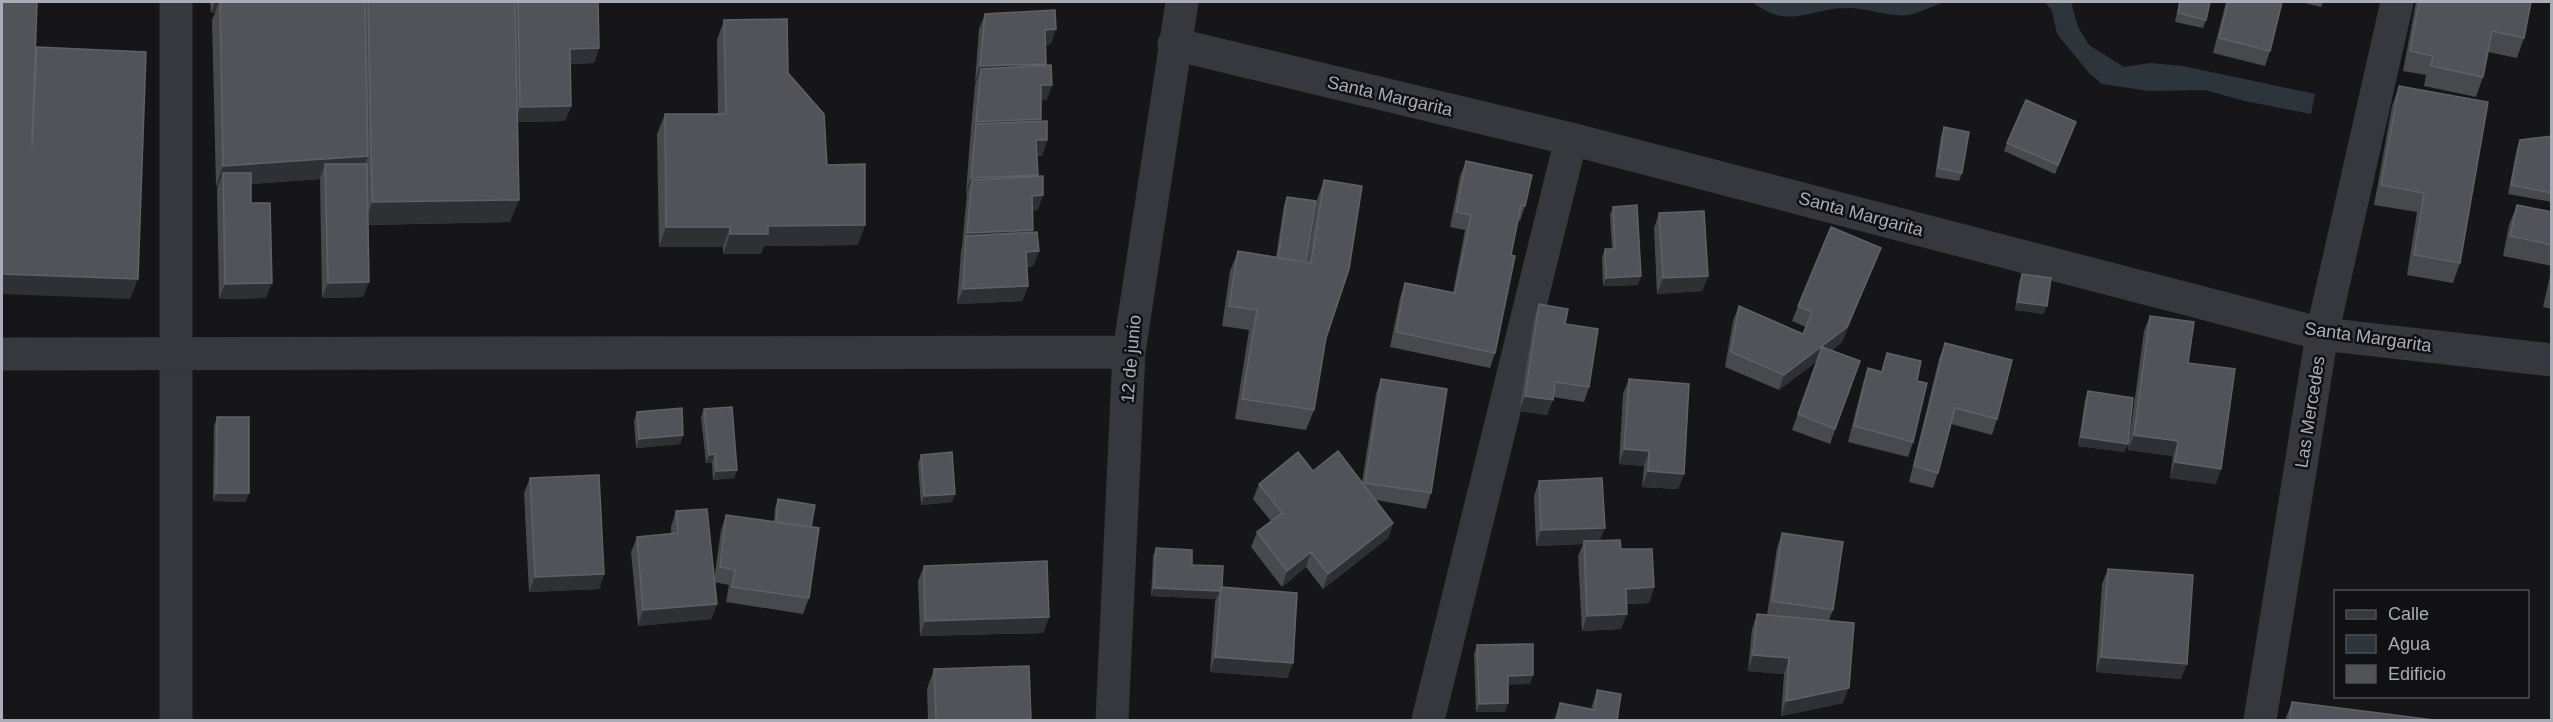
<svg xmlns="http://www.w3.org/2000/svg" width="2553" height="722" viewBox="0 0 2553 722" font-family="Arial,sans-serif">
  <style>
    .water { fill: #2c353c }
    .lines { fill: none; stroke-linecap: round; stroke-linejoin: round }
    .minor { stroke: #37383d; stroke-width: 33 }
    .wall { fill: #47494d }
    .shaded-wall { fill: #2f3033 }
    .building { fill: #525359; stroke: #5f6168; stroke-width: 1.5 }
    .labels { text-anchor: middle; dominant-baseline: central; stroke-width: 5; stroke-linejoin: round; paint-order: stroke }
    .street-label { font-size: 18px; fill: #a8adb8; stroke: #111113 }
  </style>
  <rect width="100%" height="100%" fill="#161618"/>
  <path class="water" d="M1752,2H1947C1934,4 1921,13 1908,15C1888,17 1868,8 1848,8C1808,8 1791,31 1752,2Z
    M2045,2H2071L2078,27L2089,45L2124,67L2150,63L2183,66L2315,94L2311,114L2245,101L2205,90L2149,91L2102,84L2089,73L2057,34L2052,11Z"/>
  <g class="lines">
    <path class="minor" d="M176,2V720
      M1174,44L1571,139L2322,334L2552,360
      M2,354L1129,352
      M1112,720L1129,352L1182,2
      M1428,720L1571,139
      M2260,720L2322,334L2397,2"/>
  </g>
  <path class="wall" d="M210,2H598L599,48L594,63L570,64L571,106L565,121L517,122L510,222L368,225L363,297L322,298L320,179L251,184V203L266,298L219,299L217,188L218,186H216L212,20L215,13H211Z
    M2179,2H2210L2206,20L2203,28L2175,22Z
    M2226,2H2282L2270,51L2265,66L2213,53Z
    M2301,2H2323L2321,7Z
    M2416,2H2531L2524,38L2517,58L2488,52L2483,77L2476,97L2424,86L2426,75L2403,71Z
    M985,14L1051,44L1045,45L1047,100H1041V121L1047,140L1042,156H1037L1038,210L1032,211V232L1039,251L1033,266L1027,267L1028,286L1022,301L957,304L961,251L962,247L967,193H966L970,140L975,85L976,82H975L979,29Z
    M724,20L788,73L827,165L858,245L764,246L761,254H723V247H659L657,134L665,114H718L717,40Z
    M2399,86L2460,263L2453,283L2407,275L2417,212L2374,205L2392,106Z
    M2076,122L2055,174L2004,151L2007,143Z
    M1944,127L1962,173L1959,181L1935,177L1941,136Z
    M2552,136V202L2508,194L2517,148L2520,140Z
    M1466,161L1525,206L1520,221L1518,220L1511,255L1495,353L1490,368L1390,347L1400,298L1405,283L1453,293L1465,230L1450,227L1460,176Z
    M1324,180L1326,338L1314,410L1306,430L1235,419L1249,330L1222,326L1230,271L1238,251L1276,257L1284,205L1287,197L1306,262H1307L1317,200Z
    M2517,205L2552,212V266L2503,256L2509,225Z
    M1613,207L1638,285L1603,286L1602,257L1605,249H1612L1610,215Z
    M1659,213L1708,276L1702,291L1657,294L1654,228Z
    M1875,263L1842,342L1831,351L1860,361L1830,444L1792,430L1817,361L1779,390L1725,367L1733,321L1739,306L1803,334L1806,327L1792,321L1798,306Z
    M2552,267V309L2543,307Z
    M2022,274L2044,314L2015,310L2019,282Z
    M1539,304L1565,324L1589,387L1584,402L1553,397L1547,415L1519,411L1534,319Z
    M2150,316L2216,484L2170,478L2173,456L2128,450L2144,331Z
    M1945,343L1997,419L1992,435L1951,424L1938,473L1933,488L1909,482L1939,359Z
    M1887,353L1913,442L1908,457L1848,442L1863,383L1868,368L1881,372Z
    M1381,379L1431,493L1426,509L1376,500L1393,523L1388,538L1323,589L1306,567L1282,587L1251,547L1257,532L1271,521L1253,499L1259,484L1313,471L1362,482L1376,394Z
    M1629,379L1684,474L1678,489L1642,487L1644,466L1619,464L1623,394Z
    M2088,391L2128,444L2124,452L2078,446L2085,400Z
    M704,409L737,470L734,478L713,480L712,463H706L701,417Z
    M637,412L683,435L680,444L636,448L634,421Z
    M217,417L246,502L213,501L214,426Z
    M921,455L952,502L921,505L918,463Z
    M530,478L604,574L599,589L529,592L524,493Z
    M1539,481L1600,540L1621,549L1654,587L1649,603L1626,604L1621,629L1582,631L1578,556L1583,544L1536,546L1534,496Z
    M778,499L811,527L809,598L803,614L726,602L729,585L714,582L717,604L711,619L638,626L631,552L637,537L671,534V527L676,511L714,580L721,530L726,515L774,522L775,508Z
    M1782,533L1833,610L1829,620L1843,703L1781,716L1784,674L1748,671L1752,629L1757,614L1767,615L1777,548Z
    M1156,548L1192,565L1222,587L1293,663L1287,678L1210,672L1215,602L1216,599L1151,596L1153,556Z
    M924,566L1049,617L1043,633L920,636L918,581Z
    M2108,569L2181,679L2096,672L2102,584Z
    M1477,645L1530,684H1508L1505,712H1476L1474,654Z
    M934,669L1031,720H928L927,689Z
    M1597,690L1617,720H1554L1560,703L1591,709Z
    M2292,702L2434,720H2285Z"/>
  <path class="shaded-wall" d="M215,2H219L215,13H211Z
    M1056,29L1051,44L1039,45L1045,30Z
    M599,48L594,63L564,64L570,49Z
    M1046,64L1040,80L981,69L976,82H975L980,66Z
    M1041,85H1052L1047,100L1035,101Z
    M571,106L565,121L515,122L520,107Z
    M1041,119L1036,134L976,124L971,137L976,122Z
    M1036,140H1047L1042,156H1030Z
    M368,156L361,176L325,164L320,179L223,186V173L218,186H216L223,166Z
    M1038,175L1032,190L972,180L967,193H966L971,178Z
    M1043,195L1038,210L1026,211L1032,196Z
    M519,200L510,222L364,225L372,202Z
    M865,225L858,245L764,246L761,254H723L730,234L768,226Z
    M666,227H730L723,247H659Z
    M1033,230L1027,245L966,236L967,233Z
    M1881,248L1842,342L1779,390L1784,375Z
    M1039,251L1033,266L1021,267L1026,252Z
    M2,274L138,279L130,299L2,294Z
    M1641,276L1638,285L1603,286L1606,278Z
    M1708,276L1702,291L1657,294L1663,278Z
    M369,282L363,297L322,298L328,283Z
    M272,283L266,298L219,299L225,284Z
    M1028,286L1022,301L957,304L963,289Z
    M2018,302L2047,306L2044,314L2015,310Z
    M1525,396L1553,400L1547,415L1519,411Z
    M683,435L680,444L636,448L639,439Z
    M2134,435L2178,441L2173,456L2128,450Z
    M2081,437L2128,444L2124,452L2078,446Z
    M1624,449L1649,451L1644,466L1619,464Z
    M715,454L712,463H706L709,455Z
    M2175,462L2221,469L2216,484L2170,478Z
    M737,470L734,478L713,480L716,471Z
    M1648,471L1684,474L1678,489L1642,487Z
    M216,493H249L246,502L213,501Z
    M955,494L952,502L921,505L924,496Z
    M1393,523L1388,538L1323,589L1328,574Z
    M1605,528L1599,543L1584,541L1583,544L1536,546L1541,530Z
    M1311,552L1306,567L1282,587L1287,571Z
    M604,574L599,589L529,592L535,577Z
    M1654,587L1649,603L1620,604L1626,589Z
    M1154,588L1220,591L1216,599L1151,596Z
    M717,604L711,619L638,626L643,610Z
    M1627,614L1621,629L1582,631L1587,616Z
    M1049,617L1043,633L920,636L925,621Z
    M1753,655L1789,658L1784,674L1748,671Z
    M1215,657L1293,663L1287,678L1210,672Z
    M2101,657L2187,664L2181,679L2096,672Z
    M1533,675L1530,684L1505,685L1508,676Z
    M1849,688L1843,703L1781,716L1786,701Z
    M1508,703L1505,712H1476L1479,704Z"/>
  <path class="building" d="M2,2H37L32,147L37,47L146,52L138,279L2,274Z
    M220,2H365L368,156L223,166Z
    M368,2H515L519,200L372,202Z
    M518,2H598L599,48L570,49L571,106L520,107Z
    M2180,2H2210L2206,20L2178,13Z
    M2228,2H2282L2270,51L2219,38Z
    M2419,2H2531L2524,38L2492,31L2483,77L2431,66L2433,56L2410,51Z
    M1055,10L1056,29L1045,30L1046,64L980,66L985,14Z
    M787,19L788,73L824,114L827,165L865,164V225L768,226V234H730V227H666L665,114H726L724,20Z
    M1051,65L1052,85H1041V119L976,122L981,69Z
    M2399,86L2488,102L2460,263L2414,255L2424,193L2381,185Z
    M2026,100L2076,122L2058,165L2007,143Z
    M1047,121V140H1036L1038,175L971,178L976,124Z
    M1944,127L1969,132L1962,173L1938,168Z
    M2552,136V193L2511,185L2520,140Z
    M1466,161L1532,175L1525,206L1521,205L1511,255L1515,256L1495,353L1396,332L1405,283L1455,293L1471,215L1456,212Z
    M325,164H367L369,282L328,283Z
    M223,173H251V203H270L272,283L225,284Z
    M1043,176V195L1032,196L1033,230L967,233L972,180Z
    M1324,180L1362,186L1349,269L1326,338L1314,410L1242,399L1257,310L1229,306L1238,251L1311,263Z
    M1287,197L1316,201L1306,262L1278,258Z
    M1637,205L1641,276L1606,278L1605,249H1615L1613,207Z
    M2517,205L2552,212V245L2510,236Z
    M1704,211L1708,276L1663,278L1659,213Z
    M1831,227L1881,248L1847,327L1784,375L1731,352L1739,306L1803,334L1812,312L1798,306Z
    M1037,232L1039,251L1026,252L1028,286L963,289L966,236Z
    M2022,274L2051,278L2047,306L2018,302Z
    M1539,304L1568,309L1565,324L1598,329L1589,387L1555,382L1553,400L1525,396Z
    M2150,316L2194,322L2188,363L2235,369L2221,469L2175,462L2178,441L2134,435Z
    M1945,343L2012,360L1997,419L1955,408L1938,473L1914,466Z
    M1822,347L1860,361L1835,429L1798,414Z
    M1887,353L1921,361L1917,381L1927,383L1913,442L1854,426L1868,368L1882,372Z
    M1381,379L1447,389L1431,493L1365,483Z
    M1629,379L1689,384L1684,474L1648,471L1649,451L1624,449Z
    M2088,391L2133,398L2128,444L2081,437Z
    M732,407L737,470L716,471L715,454L709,455L704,409Z
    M682,408L683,435L639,439L637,412Z
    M217,417H249V493H216Z
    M1338,451L1393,523L1328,574L1311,552L1287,571L1257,532L1282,513L1259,484L1298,452L1313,471Z
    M952,452L955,494L924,496L921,455Z
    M599,475L604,574L535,577L530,478Z
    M1602,478L1605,528L1541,530L1539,481Z
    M778,499L815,505L811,527L776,522Z
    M707,509L717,604L643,610L637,537L678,533L676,511Z
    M726,515L819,528L809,598L732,587L735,570L720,567Z
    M1782,533L1843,542L1833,610L1772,601Z
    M1620,540L1621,549H1652L1654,587L1626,589L1627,614L1587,616L1584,541Z
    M1156,548L1192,550V565L1223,566L1222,587H1221L1220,591L1154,588Z
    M1047,561L1049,617L925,621L924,566Z
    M2108,569L2193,575L2187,664L2101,657Z
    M1221,587L1297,593L1293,663L1215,657Z
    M1757,614L1854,623L1849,688L1786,701L1789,658L1753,655Z
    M1533,644V675L1508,676V703L1479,704L1477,645Z
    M1029,666L1031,720H936L934,669Z
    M1597,690L1621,694L1617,720H1557L1560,703L1595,710Z
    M2292,702L2434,720H2289Z"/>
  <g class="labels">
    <g class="street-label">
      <text transform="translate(1390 96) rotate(13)">Santa Margarita</text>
      <text transform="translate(1861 214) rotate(15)">Santa Margarita</text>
      <text transform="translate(2368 337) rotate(8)">Santa Margarita</text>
      <text transform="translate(1131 359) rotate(-85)">12 de junio</text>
      <text transform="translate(2310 412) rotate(-81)">Las Mercedes</text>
    </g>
  </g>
  <rect width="2553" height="722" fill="none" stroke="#a8adb8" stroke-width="6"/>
  <rect x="2334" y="590" width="195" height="108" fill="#111113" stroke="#4d4f55" stroke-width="1.5"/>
  <rect x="2346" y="610" width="30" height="9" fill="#37383d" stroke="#4d4f55" stroke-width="1.5"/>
  <text x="2388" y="620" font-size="18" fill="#a8adb8">Calle</text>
  <rect x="2346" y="635" width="30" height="18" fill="#2c353c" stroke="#4d4f55" stroke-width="1.5"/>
  <text x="2388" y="650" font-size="18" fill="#a8adb8">Agua</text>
  <rect x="2346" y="665" width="30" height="18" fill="#525359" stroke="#4d4f55" stroke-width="1.5"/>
  <text x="2388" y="680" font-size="18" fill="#a8adb8">Edificio</text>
</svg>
